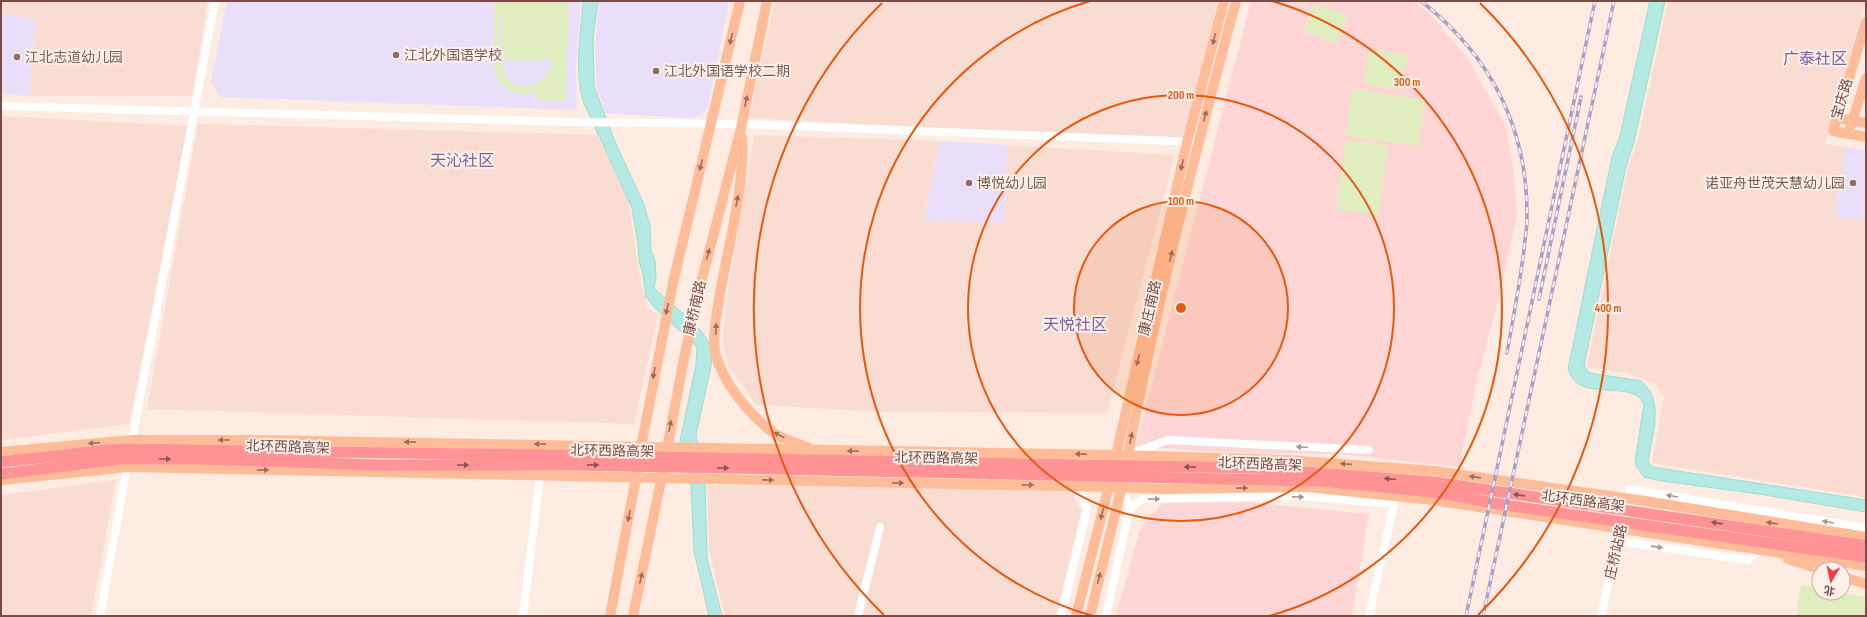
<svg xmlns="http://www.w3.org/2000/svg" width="1867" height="617" viewBox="0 0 1867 617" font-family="'Sofia Sans Condensed','Noto Sans SC',sans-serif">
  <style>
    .residential { fill: #f9ddd3 }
    .commercial { fill: #ffd6d5 }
    .education { fill: #e9dffb }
    .green { fill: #dfedbf }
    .water { fill: #b4eae3; stroke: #9addd4 }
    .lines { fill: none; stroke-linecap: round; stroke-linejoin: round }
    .minor { stroke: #fff; stroke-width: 8 }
    .major { stroke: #ffbc98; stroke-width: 10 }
    .highway { stroke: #ff9395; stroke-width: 11 }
    .rail-casing { stroke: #aa9fc9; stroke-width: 3.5 }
    .rail { stroke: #fff1ea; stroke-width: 2; stroke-dasharray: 6; stroke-linecap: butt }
    .oneway { fill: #a16c5f }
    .oneway2 { fill: #af9290 }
    .oneway3 { fill: #8d5552 }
    .ring { fill: none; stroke: #e8590c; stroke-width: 2 }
    .education-dot { fill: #8d6e63; stroke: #fff1ea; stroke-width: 1.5 }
    .labels { text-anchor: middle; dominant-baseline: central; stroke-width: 4; stroke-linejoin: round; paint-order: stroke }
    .education-label { font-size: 14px; fill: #785e54; stroke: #fff1ea; text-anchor: start }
    .street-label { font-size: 14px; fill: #794a46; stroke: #fff1ea }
    .quarter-label { font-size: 16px; fill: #78609d; stroke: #fff1ea }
    .centre { fill: #e8590c; stroke: #fff1ea; stroke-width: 2 }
    .ring-label { font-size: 12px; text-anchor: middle; font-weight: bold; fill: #e8590c; stroke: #fff1ea; stroke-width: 4; stroke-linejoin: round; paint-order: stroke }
  </style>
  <rect width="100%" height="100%" fill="#feebe2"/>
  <path class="residential" d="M1,1H208L192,96H29L36,20L1,13Z
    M775,1H1218L1183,140L749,118Z
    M1668,1H1866L1825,144L1846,147L1835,215L1866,221V497L1652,463L1664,396L1654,384L1630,374L1587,367L1628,168L1638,140Z
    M1,116L188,126L129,424L1,440Z
    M198,124L597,135L628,200L639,273L647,308L658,315L634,424L147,409Z
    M754,135L940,141L924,221L1004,222L1007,145L1175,155L1107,413L885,412L756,405L729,367L722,342L728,292Z
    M116,480L91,616H1V495Z
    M707,485L1070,490L1081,511L1056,616H725L709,550Z"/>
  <path class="commercial" d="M1251,1H1412L1427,11L1467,57L1505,125L1514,172L1517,217L1495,312L1477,380L1459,467L1339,454L1216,452L1136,446Z
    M1247,502L1369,514L1352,616H1116L1140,529L1162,503Z"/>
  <path class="education" d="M227,1H581L576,66L577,110L220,97L211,82Z
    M599,1H729L708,108L702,114L690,118L606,113L597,88L595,53Z
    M1,13L36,20L29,96L1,94Z
    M940,141L1007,145L1004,222L924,221Z
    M1846,147L1866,151V221L1835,215Z"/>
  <path class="green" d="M494,1H502C501,25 488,94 531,85C543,82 548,74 552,64L554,1H569L565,101L536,100V92C517,99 497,87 493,67Z
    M502,1H553L552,60L501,59Z
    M1313,4L1347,14L1338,44L1304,32Z
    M1369,49L1408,54L1400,90L1364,84Z
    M1352,89L1425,100L1418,146L1346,136Z
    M1346,140L1388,146L1378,215L1336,209Z
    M1801,585L1819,588V593H1843L1866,597V616H1796Z"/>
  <path class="water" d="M583,1H598L593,39L594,86L615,142L643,202L650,225L651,250L655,261L656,278L654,286L657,291C672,305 705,328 711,348C712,354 712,360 711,366L696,435L705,484L707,558L722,616H709L694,551L691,486L680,441L696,365L697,347L654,307L646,297L643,274L639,261L638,244L632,208L583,101C574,68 581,35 583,1Z
    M1650,1H1665L1634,142L1626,167L1584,365L1587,370L1590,373L1641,381C1665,400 1652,435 1648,461L1652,467L1866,500V512L1759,494L1662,481L1644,477L1636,466L1635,462L1644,404C1635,382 1592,397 1576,382C1572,379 1570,374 1568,369L1612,157L1620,136Z"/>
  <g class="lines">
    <path class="minor" d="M1,106L572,122L742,124L1198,142
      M131,446L215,1
      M1130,454L1168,440L1369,450
      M1122,488L1130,508
      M1618,541L1748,560L1758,550
      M100,616L128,461
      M523,616L540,475
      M858,616L880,527
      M1061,616L1087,509L1083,497L1073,486
      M1106,616L1130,508L1143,499L1299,496L1394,504L1369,616
      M1601,616L1630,489L1866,528"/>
    <path class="major" d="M1866,22L1833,131L1866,137
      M1837,118L1866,123
      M1848,134L1866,78
      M742,138C745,184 729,243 721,288C718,304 712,336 715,352C722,382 750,416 775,434C785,440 798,443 809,448
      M1,452L132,440H251L1116,455L1287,460L1435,471L1638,500L1866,537
      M640,452L673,283L740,1
      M666,454L684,358L702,279L741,128L767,1
      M1115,460L1187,142L1224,1
      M1127,460C1156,306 1195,153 1236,1
      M1,480L129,467L1109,487L1163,489L1307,487L1433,500L1866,566
      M1788,559L1819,569
      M1843,577L1866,584
      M610,616L637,472
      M633,616L663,471
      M1076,616L1110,482
      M1090,616L1123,482"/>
    <path class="highway" d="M1,462L119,449L544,455L1253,468L1434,482L1866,546
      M1,474L121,459H198L379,465H570L729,468L1321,481L1434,492L1505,505L1866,557"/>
    <g class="rail-casing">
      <path id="rail" d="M1421,1C1491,56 1528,129 1527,218C1527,228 1525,239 1524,249C1520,284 1513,318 1507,353
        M1539,299L1581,97
        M1466,616L1595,1
        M1483,616L1614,1"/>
    </g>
    <use href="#rail" class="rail"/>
  </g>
  <defs><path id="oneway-solid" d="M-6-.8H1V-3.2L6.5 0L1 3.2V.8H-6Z"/></defs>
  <g class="oneway">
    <use href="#oneway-solid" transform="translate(731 39) rotate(103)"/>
    <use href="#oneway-solid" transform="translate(1214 39) rotate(104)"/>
    <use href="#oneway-solid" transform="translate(746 101) rotate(-78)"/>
    <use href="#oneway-solid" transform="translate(1205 116) rotate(-75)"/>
    <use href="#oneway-solid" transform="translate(701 165) rotate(104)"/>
    <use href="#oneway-solid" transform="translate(1182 165) rotate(103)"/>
    <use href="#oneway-solid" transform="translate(737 201) rotate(-80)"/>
    <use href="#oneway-solid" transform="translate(708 254) rotate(-75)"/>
    <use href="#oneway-solid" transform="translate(1171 256) rotate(-77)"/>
    <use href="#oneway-solid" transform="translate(667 309) rotate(102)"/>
    <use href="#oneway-solid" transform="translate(716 329) rotate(-88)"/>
    <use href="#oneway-solid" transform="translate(1138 360) rotate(103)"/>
    <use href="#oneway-solid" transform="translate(654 373) rotate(100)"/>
    <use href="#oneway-solid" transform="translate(670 426) rotate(-79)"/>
    <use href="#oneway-solid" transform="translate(779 435) rotate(-152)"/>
    <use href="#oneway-solid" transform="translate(1131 438) rotate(-79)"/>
    <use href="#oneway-solid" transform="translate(224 440) rotate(180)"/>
    <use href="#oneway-solid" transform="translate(410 442) rotate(-179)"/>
    <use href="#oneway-solid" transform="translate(94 443) rotate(175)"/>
    <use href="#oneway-solid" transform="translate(540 444) rotate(-179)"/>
    <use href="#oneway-solid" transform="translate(853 451) rotate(-179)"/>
    <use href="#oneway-solid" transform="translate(1081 454) rotate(-179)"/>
    <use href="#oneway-solid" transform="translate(1346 464) rotate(-176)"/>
    <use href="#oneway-solid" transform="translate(263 470) rotate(1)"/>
    <use href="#oneway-solid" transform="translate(1475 477) rotate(-172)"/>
    <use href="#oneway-solid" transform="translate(768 480) rotate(1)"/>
    <use href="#oneway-solid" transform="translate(898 483) rotate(1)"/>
    <use href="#oneway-solid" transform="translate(1028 485) rotate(1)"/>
    <use href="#oneway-solid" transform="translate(1242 488) rotate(-1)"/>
    <use href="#oneway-solid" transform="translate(1102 514) rotate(104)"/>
    <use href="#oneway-solid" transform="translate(629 516) rotate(101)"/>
    <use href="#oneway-solid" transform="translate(1772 523) rotate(-171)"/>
    <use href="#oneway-solid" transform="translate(641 578) rotate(-78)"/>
    <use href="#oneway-solid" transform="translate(1099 578) rotate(-76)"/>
  </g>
  <g class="oneway2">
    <use href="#oneway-solid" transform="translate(1302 447) rotate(-177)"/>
    <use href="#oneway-solid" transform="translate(1672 496) rotate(-170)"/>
    <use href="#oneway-solid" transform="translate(1298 497) rotate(1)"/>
    <use href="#oneway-solid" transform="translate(1154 499) rotate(-1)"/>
    <use href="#oneway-solid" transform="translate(1828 522) rotate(-170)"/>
    <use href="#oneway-solid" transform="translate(1657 547) rotate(8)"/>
  </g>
  <g class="oneway3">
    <use href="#oneway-solid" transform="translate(165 459)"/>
    <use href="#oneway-solid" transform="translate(463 465)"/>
    <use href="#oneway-solid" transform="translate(593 465) rotate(1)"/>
    <use href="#oneway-solid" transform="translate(1190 467) rotate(-179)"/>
    <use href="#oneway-solid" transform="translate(723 468) rotate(1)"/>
    <use href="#oneway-solid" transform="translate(1390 479) rotate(-175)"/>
    <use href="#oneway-solid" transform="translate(1519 495) rotate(-172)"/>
    <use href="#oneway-solid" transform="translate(1717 523) rotate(-172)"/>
  </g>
  <circle cx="1181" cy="308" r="107" fill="#e8590c" fill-opacity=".12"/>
  <g class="ring">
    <circle cx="1181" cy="308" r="107"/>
    <circle cx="1181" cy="308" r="213"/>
    <path d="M1093 616A320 320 0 0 1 1090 1M1272 1A320 320 0 0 1 1269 616"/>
    <path d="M884 615A427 427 0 0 1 882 3M1480 3A427 427 0 0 1 1478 615"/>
  </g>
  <g class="education-dot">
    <circle cx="396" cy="55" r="4"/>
    <circle cx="17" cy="57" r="4"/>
    <circle cx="656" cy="71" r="4"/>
    <circle cx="969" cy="183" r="4"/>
    <circle cx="1853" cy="183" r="4"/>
  </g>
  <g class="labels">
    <g class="education-label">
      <text x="404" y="55">江北外国语学校</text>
      <text x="25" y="57">江北志道幼儿园</text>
      <text x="664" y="71">江北外国语学校二期</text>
      <text x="977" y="183">博悦幼儿园</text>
      <text x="1845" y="183" text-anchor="end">诺亚舟世茂天慧幼儿园</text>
    </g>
    <g class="street-label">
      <text transform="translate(1842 99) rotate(-73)">宝庆路</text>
      <text transform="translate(695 308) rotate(-77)">康桥南路</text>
      <text transform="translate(1150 308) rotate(-77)">康庄南路</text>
      <text transform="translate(288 447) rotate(2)">北环西路高架</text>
      <text transform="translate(612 451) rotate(1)">北环西路高架</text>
      <text transform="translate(936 458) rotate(1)">北环西路高架</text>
      <text transform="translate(1260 464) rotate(2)">北环西路高架</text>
      <text transform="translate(1583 501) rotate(8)">北环西路高架</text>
      <text transform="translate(1616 552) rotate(-77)">庄桥站路</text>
    </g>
    <g class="quarter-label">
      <text x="1815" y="59">广泰社区</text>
      <text x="462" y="161">天沁社区</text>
      <text x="1075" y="325">天悦社区</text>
    </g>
  </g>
  <circle cx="1181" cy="308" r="6" class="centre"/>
  <g class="ring-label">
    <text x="1407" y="86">300 m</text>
    <text x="1181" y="99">200 m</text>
    <text x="1181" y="205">100 m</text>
    <text x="1608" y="312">400 m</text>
  </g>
  <rect width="1867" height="617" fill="none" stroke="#794a46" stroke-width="4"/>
  <g transform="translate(1831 581) rotate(189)"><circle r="19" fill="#fff1ea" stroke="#c9aea8"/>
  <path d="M0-3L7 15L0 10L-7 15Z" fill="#f43b46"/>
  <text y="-6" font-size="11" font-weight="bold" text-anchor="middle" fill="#794a46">北</text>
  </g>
</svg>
